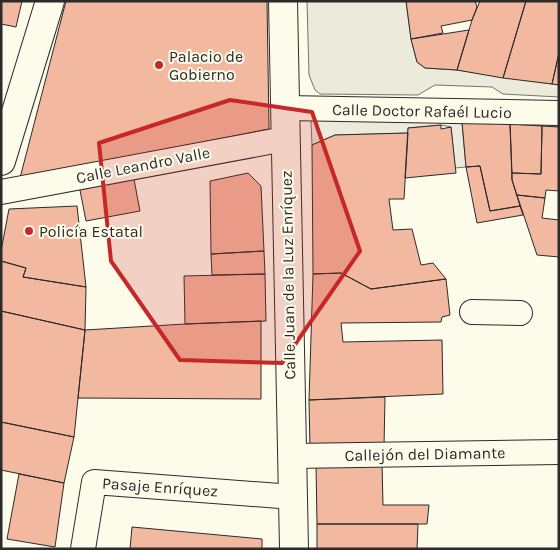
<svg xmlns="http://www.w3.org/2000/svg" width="560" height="550" viewBox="0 0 560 550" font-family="Karla,sans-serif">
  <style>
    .parking { fill: #eceadb; stroke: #74746e }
    .building { fill: #f2b8a0; stroke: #2b2b2b }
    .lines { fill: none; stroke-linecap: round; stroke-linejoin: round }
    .minor-casing { stroke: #2b2b2b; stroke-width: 26 }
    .major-casing { stroke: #2b2b2b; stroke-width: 30 }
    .minor { stroke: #fdfbea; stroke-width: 24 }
    .major { stroke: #fdfbea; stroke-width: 28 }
    .marked { fill: #c62828; fill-opacity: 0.2; stroke: #c62828; stroke-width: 4; stroke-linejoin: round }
    .poi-dot { fill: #c62828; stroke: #fdfbea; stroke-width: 2 }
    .labels { text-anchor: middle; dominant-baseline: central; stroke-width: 4; stroke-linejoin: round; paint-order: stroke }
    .poi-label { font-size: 16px; fill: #2b2b2b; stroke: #fdfbea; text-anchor: start }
    .street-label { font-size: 16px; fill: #2b2b2b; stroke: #fdfbea }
  </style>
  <rect width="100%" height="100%" fill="#fdfbea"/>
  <path class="parking" d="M307,1H406L411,39L417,62L425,68L457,70L559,85V97L503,94L492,87L435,85L418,95L320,94L315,90L309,75Z
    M313,117L559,119V127L483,121L462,123L466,167L455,168L451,127L441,125L408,128V133L335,135L312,145L311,122Z"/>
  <path class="building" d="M1,1H22L16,27L1,24Z
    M66,1H267L269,129L20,178Z
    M406,1H475L477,7L472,20L441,26L443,33L411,39Z
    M480,1H526L503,78L457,70L472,20Z
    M526,1H559V53L552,84L503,78Z
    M469,30L457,70L425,68L417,62L411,39Z
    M559,53V85L552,84Z
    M483,121L510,124L512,180L520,206L490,211L480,166L466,167L462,122Z
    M510,124L542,126L541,174L512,173Z
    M441,125V129L451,127L456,173L405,178L408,128Z
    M542,126L559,127V191L546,190L545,198L517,195L512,180V173L541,174Z
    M408,133L404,199H389L393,230L412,229L421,265L433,263L446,279L371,289L341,273L313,274L312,145L335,135Z
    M480,166L490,211L520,206L523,215L477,223L466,167Z
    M248,173L261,186L264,251L211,254L210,181Z
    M133,174L140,211L86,221L79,185Z
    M517,195L545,198L542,218L559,220V257L537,255Z
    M77,206L86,287L23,277L26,268L1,261V251L9,209Z
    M264,251L265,274L212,275L211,254Z
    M1,261L26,268L23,277L86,287L85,330L1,311Z
    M341,273L371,289L446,279L450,315L442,317L441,322L341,323L343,342L442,340L443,394L309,400L313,274Z
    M265,274L266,321L185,324L184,276Z
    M1,311L85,330L74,437L1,422Z
    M261,321V399L78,398L85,330L185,324Z
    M385,397L384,447L310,449L309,400Z
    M1,422L74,437L64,483L1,470Z
    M382,462L383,505H429L427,524H317L316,464Z
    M19,474L64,483L55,547L7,539Z
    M317,524H418L417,549H317Z
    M132,527L262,539V549H130Z"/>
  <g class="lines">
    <g class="minor-casing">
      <path id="minor" d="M286,108L559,113
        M1,192L285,139
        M472,312L520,313
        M292,456L559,452
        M83,549L94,482L293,497"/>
    </g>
    <g class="major-casing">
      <path id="major" d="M283,1L294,549
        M1,161L50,1"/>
    </g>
    <use href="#minor" class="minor"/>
    <use href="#major" class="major"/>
  </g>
  <path class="marked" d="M230,100L312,112L360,251L282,363L180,360L111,261L99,143Z"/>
  <g class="poi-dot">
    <circle cx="159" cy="65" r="5"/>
    <circle cx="29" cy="231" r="5"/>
  </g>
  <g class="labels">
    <g class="poi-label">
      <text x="169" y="56">Palacio de<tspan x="169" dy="18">Gobierno</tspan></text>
      <text x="39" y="231">Policía Estatal</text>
    </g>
    <g class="street-label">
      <text transform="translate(422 111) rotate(1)">Calle Doctor Rafaél Lucio</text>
      <text transform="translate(143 165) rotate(-11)">Calle Leandro Valle</text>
      <text transform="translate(288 275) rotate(-91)">Calle Juan de la Luz Enríquez</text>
      <text transform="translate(425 454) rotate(-1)">Callejón del Diamante</text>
      <text transform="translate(160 487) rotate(4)">Pasaje Enríquez</text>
    </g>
  </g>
  <rect width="560" height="550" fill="none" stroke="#2b2b2b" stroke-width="5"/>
</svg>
